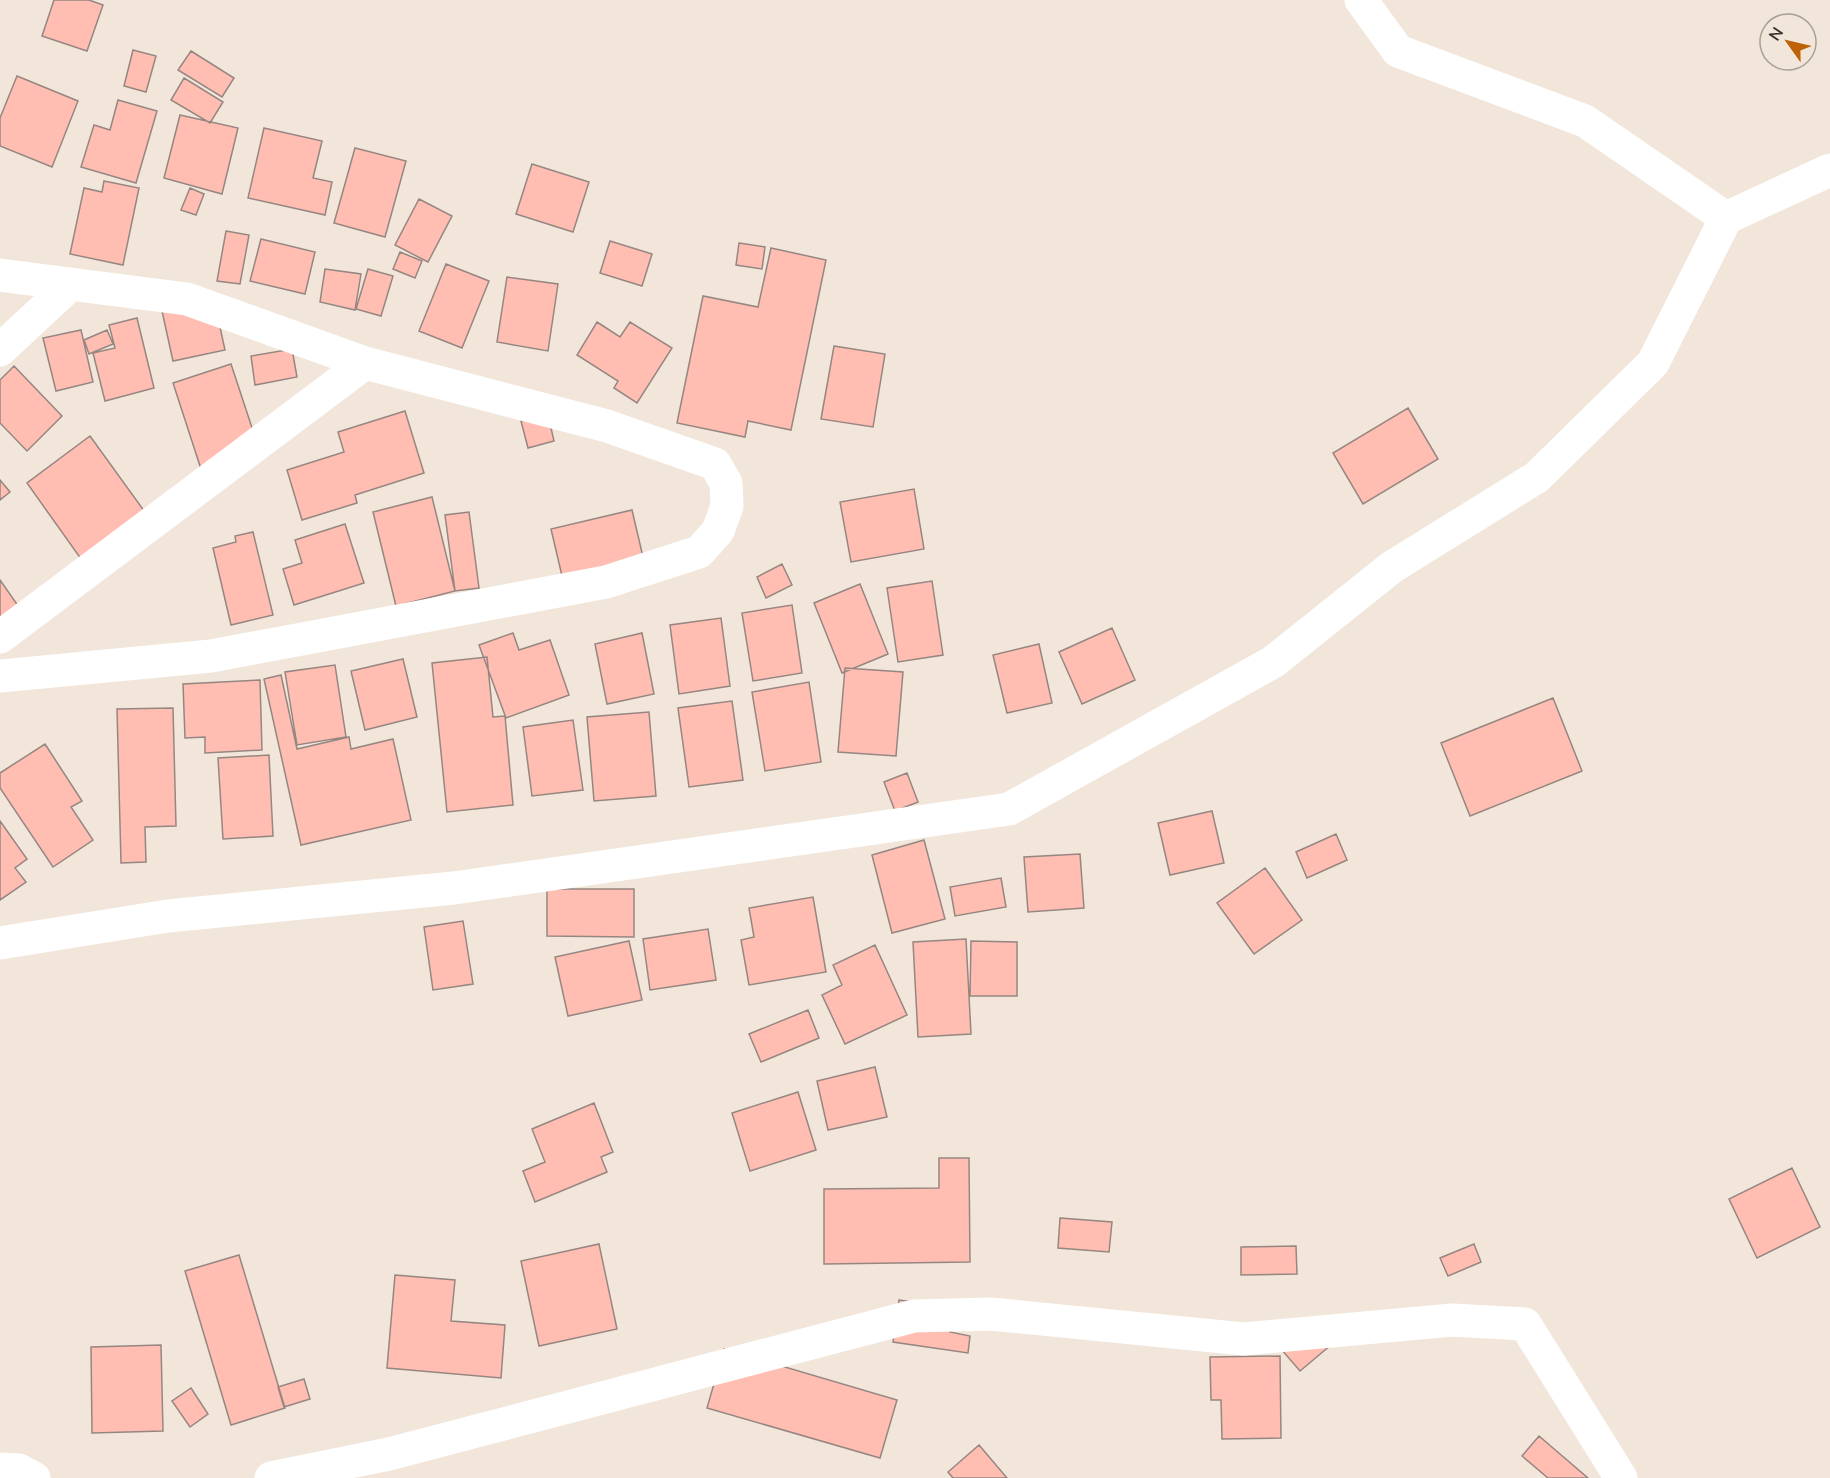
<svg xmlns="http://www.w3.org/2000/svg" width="1830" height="1478" viewBox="0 0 1830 1478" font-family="'Nunito Sans',sans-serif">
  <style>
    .building { fill: #ffbeb1; stroke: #968682; stroke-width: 1.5 }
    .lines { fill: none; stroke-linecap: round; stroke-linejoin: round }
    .street { stroke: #fff; stroke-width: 33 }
  </style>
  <rect width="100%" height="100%" fill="#f2e6da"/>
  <path class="building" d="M54,0H89L103,5L87,51L42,36Z
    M133,50L156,56L146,92L124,86Z
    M191,51L234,78L222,97L178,70Z
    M17,76L78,101L52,167L0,146V118Z
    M184,78L223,102L210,123L171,100Z
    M118,100L157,111L136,183L81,167L94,125L110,130Z
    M180,115L238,128L222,194L164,178Z
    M264,128L322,141L313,178L332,182L325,215L248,198Z
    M355,148L406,161L385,237L334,223Z
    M532,164L589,182L573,232L516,214Z
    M104,181L139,188L123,265L70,254L84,188L102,192Z
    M190,188L204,194L196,215L181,210Z
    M419,199L452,216L428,262L395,245Z
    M226,231L249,235L240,284L217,281Z
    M261,239L315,252L305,294L250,281Z
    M610,241L652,254L642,286L600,273Z
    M739,243L765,247L762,269L736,265Z
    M771,248L826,260L791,430L748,421L745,437L677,423L703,296L758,307Z
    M400,252L422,261L415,278L393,269Z
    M446,264L489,281L462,348L419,331Z
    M325,269L361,274L355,310L320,302Z
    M368,269L393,276L381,316L356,309Z
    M507,277L558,284L548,351L497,342Z
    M214,300L225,350L173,361L162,311Z
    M137,318L154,388L105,401L93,353L115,348L109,325Z
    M597,322L620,337L630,322L672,348L637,403L614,388L618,381L577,355Z
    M81,330L93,382L56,391L43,338Z
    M107,330L113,344L89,354L84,340Z
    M834,346L885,354L873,427L821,419Z
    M292,349L297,377L255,385L251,356Z
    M231,364L259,449L201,469L173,383Z
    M14,366L62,416L27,451L0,423V380Z
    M1408,408L1438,459L1363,504L1333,453Z
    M405,411L424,473L355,495L357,503L302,520L287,470L344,452L338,432Z
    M548,415L554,441L528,448L521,421Z
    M90,436L155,526L91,573L27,483Z
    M0,480L10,492L0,500Z
    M914,489L924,549L851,562L840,502Z
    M432,497L455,591L396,606L373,512Z
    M632,510L647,574L566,593L551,529Z
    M469,512L479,588L455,591L445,515Z
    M345,524L364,583L294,605L283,569L302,563L295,540Z
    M253,532L273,615L231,625L213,548L236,542L235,536Z
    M782,564L792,585L766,598L757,577Z
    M0,580L28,620L0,640Z
    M932,581L943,655L898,662L887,588Z
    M860,584L888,654L842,673L814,603Z
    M792,605L802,673L753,681L742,613Z
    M721,618L730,686L679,694L670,625Z
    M1112,628L1135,680L1082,704L1059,652Z
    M513,633L519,650L550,640L569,695L506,718L479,645Z
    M642,633L654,694L607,704L595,644Z
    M1039,644L1052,703L1007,713L993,655Z
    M487,657L493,717L505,716L513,805L447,812L432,663Z
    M403,659L417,717L365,730L351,671Z
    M335,665L346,737L297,745L285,672Z
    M845,668L903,672L896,756L838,752Z
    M281,675L297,749L349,737L351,749L393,739L411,820L301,845L264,679Z
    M260,680L262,750L205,753V737L185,738L183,684Z
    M809,682L821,762L765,771L752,692Z
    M1553,698L1582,771L1470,816L1441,743Z
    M732,701L743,780L689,787L678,708Z
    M173,708L176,826L145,827L146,862L121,863L117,709Z
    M649,712L656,796L594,801L587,717Z
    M573,720L583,790L532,796L523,727Z
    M45,744L82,801L71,807L93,840L53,867L0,788V773Z
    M269,755L273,836L223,839L218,758Z
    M907,773L918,802L895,811L884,782Z
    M1212,811L1224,863L1170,875L1158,823Z
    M0,821L27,859L15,868L26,882L0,900Z
    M1336,834L1347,860L1307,878L1296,852Z
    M924,840L945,919L892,933L872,855Z
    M1080,854L1084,908L1028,912L1024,857Z
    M1265,868L1302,920L1254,954L1217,903Z
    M1001,878L1006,907L955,916L950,887Z
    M547,889H634V937L547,936Z
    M813,897L826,972L749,985L741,940L754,937L749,908Z
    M463,921L473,984L433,990L424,927Z
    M708,929L716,980L650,990L643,939Z
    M966,939L971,1034L918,1037L913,942Z
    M629,941L642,1000L568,1016L555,957Z
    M971,941L1017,942V996H970Z
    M875,945L907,1015L845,1044L822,995L842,985L833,965Z
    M808,1010L819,1038L761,1062L749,1034Z
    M875,1067L887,1117L828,1130L817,1081Z
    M798,1092L816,1150L750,1171L732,1113Z
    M594,1103L613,1152L601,1157L607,1172L535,1202L523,1171L545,1162L532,1129Z
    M939,1158H969L970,1262L824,1264V1189L939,1188Z
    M1792,1168L1820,1227L1757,1258L1729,1199Z
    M1060,1218L1112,1222L1109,1252L1058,1248Z
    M599,1244L617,1329L539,1346L521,1261Z
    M1474,1244L1481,1262L1448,1276L1440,1258Z
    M1296,1246L1297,1274L1241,1275V1247Z
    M239,1255L285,1408L231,1425L185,1271Z
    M395,1275L455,1280L451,1321L505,1325L501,1378L387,1368Z
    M899,1300L953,1308L950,1332L970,1336L968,1353L893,1342Z
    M161,1345L163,1431L92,1433L91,1347Z
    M1331,1345L1300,1371L1281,1349Z
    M724,1349L897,1400L880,1458L707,1408Z
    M1280,1356L1281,1438L1222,1439L1221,1400H1211L1210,1357Z
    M304,1379L310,1399L284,1407L278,1387Z
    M191,1388L208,1414L190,1427L172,1401Z
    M1539,1436L1588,1478H1548L1522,1456Z
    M979,1445L1007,1478H953L948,1472Z"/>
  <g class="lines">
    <path class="street" d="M1361,0L1398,51L1585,121L1726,218
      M0,275L187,299L365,363L607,426L715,464L726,483L727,506L718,531L699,552L606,582L211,656L0,676
      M0,350L71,284
      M0,637L365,363
      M0,943L168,916L454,888L1009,809L1273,662L1392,567L1537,477L1653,363L1726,218L1830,170
      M0,1469L19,1470L34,1478
      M271,1478L389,1454L914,1316L991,1314L1244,1339L1452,1320L1525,1324L1621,1478"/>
  </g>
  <g transform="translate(1788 42) rotate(304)"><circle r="28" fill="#f2e6da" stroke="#a89f96" stroke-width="1.5"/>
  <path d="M0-4.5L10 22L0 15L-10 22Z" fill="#bd6207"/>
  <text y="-9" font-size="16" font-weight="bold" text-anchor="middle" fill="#39342f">N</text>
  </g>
</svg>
